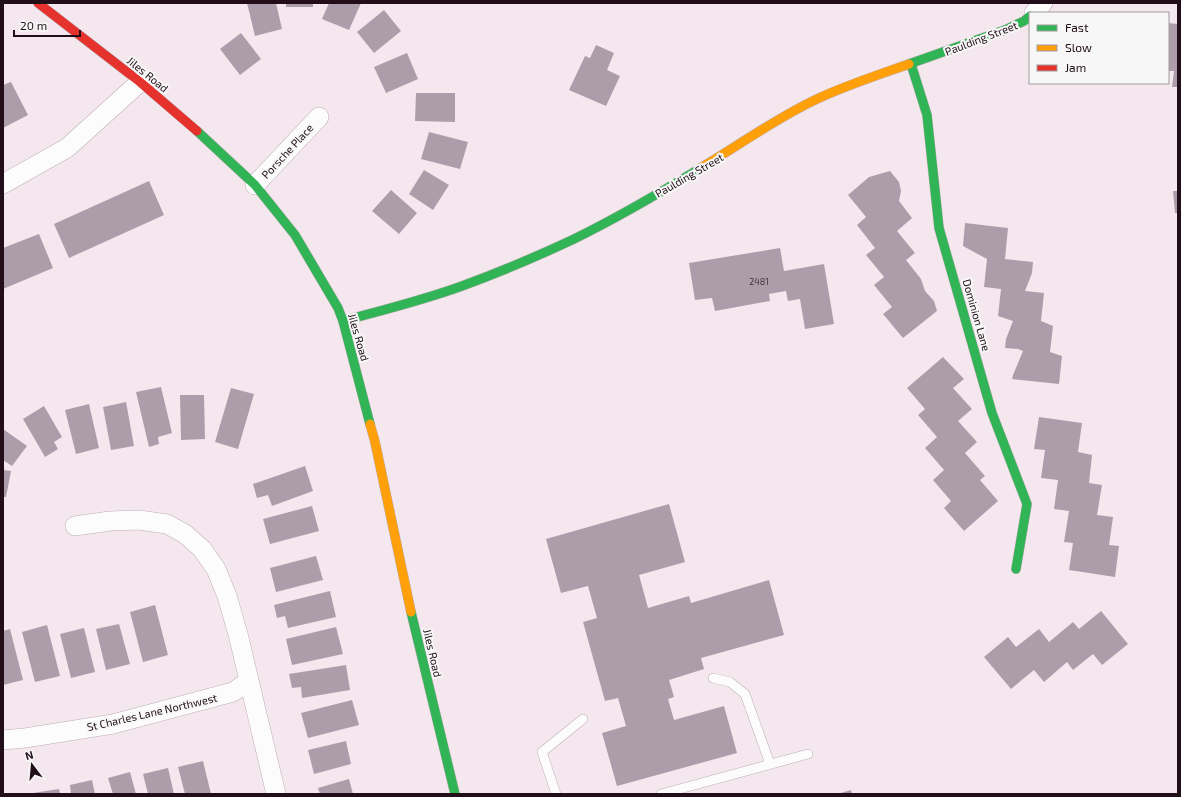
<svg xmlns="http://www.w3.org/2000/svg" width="1181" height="797" viewBox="0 0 1181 797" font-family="'Exo 2',sans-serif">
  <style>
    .building { fill: #ad9daa }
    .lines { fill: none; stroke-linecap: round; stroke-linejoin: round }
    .lane-casing { stroke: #bcadb4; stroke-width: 10 }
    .street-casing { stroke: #bcadb4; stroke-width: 20 }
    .fast-casing { stroke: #bcadb4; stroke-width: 10 }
    .slow-casing { stroke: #bcadb4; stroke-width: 10 }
    .jam-casing { stroke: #bcadb4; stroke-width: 10 }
    .lane { stroke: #fdfcfc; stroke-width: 9 }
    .street { stroke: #fdfcfc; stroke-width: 19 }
    .fast { stroke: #30b455; stroke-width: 9 }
    .slow { stroke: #ff9f0a; stroke-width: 9 }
    .jam { stroke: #e5322d; stroke-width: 9 }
    .labels { text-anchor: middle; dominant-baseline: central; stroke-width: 4; stroke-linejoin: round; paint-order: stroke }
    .number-label { font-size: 9px; fill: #44323c }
    .street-label { font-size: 11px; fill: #210e18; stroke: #f7f7f7 }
  </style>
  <rect width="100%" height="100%" fill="#f4e8ee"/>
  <path class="building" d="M247,3H276L282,29L255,36Z
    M286,3H313V7H286Z
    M329,3H361L349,30L322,19Z
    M384,10L401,31L374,53L357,32Z
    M1168,23L1178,24V87H1172L1174,71H1168Z
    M241,33L261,59L240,75L220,49Z
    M596,45L614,53L607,70L620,76L606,106L569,90L585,56L590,58Z
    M407,53L418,79L386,93L374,67Z
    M11,82L28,115L3,128V85Z
    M416,93H455V122L415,121Z
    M429,132L468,142L460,169L421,159Z
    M424,170L449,185L433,210L409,194Z
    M890,171L899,182L901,191L899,201L912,218L897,231L915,253L906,260L921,279L925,291L934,301L937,311L903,338L883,314L892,307L874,285L884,277L866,255L875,248L857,225L866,217L848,195L869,177Z
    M149,181L164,215L69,258L54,224Z
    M391,190L417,213L399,234L372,211Z
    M1173,191H1178V213H1175Z
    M965,223L1008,228L1005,259L1033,262L1032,273L1025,291L1044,293L1041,321L1053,326L1050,352L1062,356L1059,384L1012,379L1013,375L1023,351L1018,349L1005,348L1006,339L1013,321L998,316L1001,289L984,287L987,259L963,246Z
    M39,234L53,268L3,289V248Z
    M780,248L784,271L824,264L834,324L805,329L800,299L788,301L786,291L769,294L770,301L715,311L712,298L695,300L689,263Z
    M943,357L964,379L953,388L972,409L958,421L977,442L965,453L985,476L980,480L998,501L964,531L944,508L951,501L933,480L944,470L925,448L937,437L918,415L925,409L907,388Z
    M161,387L172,433L158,437L159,444L149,447L136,392Z
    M231,388L254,394L238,449L215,442Z
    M180,395H204L205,439L181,440Z
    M126,402L134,446L111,450L103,407Z
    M89,404L99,448L76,454L65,410Z
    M44,406L62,437L54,442L58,449L45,457L23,419Z
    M1039,417L1082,423L1078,452L1092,455L1089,483L1102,485L1097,515L1113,517L1109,545L1119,546L1115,577L1069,570L1073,543L1064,542L1069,511L1054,509L1058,480L1041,478L1045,450L1034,449Z
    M3,429L27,446L12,466L3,460Z
    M305,466L313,491L272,506L268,495L257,498L253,484Z
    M3,470L11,471L6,497H3Z
    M669,504L685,562L639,575L648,608L689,596L691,603L769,580L784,635L701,658L704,669L669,680L674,697L668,699L674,720L724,706L737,753L617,786L602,733L626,726L618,698L605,701L583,622L597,618L588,586L561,593L546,539Z
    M312,506L319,531L270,544L263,519Z
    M316,556L323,580L276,592L270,568Z
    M330,591L336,617L288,628L285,616L277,618L274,605Z
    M155,605L168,655L143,662L130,612Z
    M1101,611L1128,644L1102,665L1093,654L1073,670L1067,662L1044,682L1034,670L1011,689L984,657L1008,637L1016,647L1039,629L1049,642L1073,622L1079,629Z
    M119,624L130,664L106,670L96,629Z
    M47,625L60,676L35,682L22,632Z
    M336,627L343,654L292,665L286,639Z
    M84,628L95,672L71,678L60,634Z
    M10,629L23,680L3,685V631Z
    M346,665L350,690L302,698L301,687L292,688L289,674Z
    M352,700L359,725L308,738L301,713Z
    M346,741L351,764L314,774L308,750Z
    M203,761L211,794H185L178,767Z
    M168,768L174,794H148L143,774Z
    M130,772L136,794H113L108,778Z
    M349,779L353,794H320L318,788Z
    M92,780L95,794H71L70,785Z
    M59,789L60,794H33V793Z
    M851,790L852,794H837Z"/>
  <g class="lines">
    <g class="lane-casing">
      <path id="lane" d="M713,678L730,682L745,694L770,764
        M556,794L542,752L583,719
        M661,794L808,754"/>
    </g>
    <g class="street-casing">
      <path id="street" d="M1034,13L1043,3
        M3,184L67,148L140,82
        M255,185L319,117
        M75,526L110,521L139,520L167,524L185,534L202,549L216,569L227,596L238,634L276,794
        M3,740L25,738L113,724L233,692L249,681"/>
    </g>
    <g class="fast-casing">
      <path id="fast" d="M909,64L1005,30L1024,21L1030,16
        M911,64L927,115L939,228L992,413L1027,504L1016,569
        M197,131L255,185L295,235L338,308L343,321L370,424
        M343,321C383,310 424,300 462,286C500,272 538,256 574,239C617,218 658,194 699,169
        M411,612L455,794"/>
    </g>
    <g class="slow-casing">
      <path id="slow" d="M699,169C738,146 776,118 817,99C847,85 878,75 909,64
        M370,424L375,442L411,612"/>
    </g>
    <g class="jam-casing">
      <path id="jam" d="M38,3L140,82L197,131"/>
    </g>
    <use href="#lane" class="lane"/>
    <use href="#street" class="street"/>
    <use href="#fast" class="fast"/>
    <use href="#slow" class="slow"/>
    <use href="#jam" class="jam"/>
  </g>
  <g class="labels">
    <g class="number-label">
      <text x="759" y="281">2481</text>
    </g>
    <g class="street-label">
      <text transform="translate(981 38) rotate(-21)">Paulding Street</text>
      <text transform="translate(148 74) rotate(39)">Jiles Road</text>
      <text transform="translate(287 151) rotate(-47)">Porsche Place</text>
      <text transform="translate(689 175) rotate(-30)">Paulding Street</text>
      <text transform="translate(977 315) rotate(74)">Dominion Lane</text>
      <text transform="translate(359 337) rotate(74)">Jiles Road</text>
      <text transform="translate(433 653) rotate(77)">Jiles Road</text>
      <text transform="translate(152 712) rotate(-13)">St Charles Lane Northwest</text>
    </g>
  </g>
  <rect width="1181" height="797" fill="none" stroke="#210e18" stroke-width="8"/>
  <rect x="1029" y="12" width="140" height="72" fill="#f7f7f7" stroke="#a19a9e"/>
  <rect x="1037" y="25" width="20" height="6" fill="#30b455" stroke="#a19a9e"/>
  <text x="1065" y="32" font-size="12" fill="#210e18">Fast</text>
  <rect x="1037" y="45" width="20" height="6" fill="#ff9f0a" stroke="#a19a9e"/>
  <text x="1065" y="52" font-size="12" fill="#210e18">Slow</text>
  <rect x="1037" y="65" width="20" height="6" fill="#e5322d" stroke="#a19a9e"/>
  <text x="1065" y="72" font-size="12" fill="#210e18">Jam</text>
  <g transform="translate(32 765) rotate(344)" stroke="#f7f7f7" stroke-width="3" paint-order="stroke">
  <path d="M0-3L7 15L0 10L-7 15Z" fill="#210e18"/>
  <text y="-6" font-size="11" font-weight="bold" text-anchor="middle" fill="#210e18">N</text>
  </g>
  <path d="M14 30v6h66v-6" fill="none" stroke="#210e18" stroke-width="2"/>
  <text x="20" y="30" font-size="12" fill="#210e18" stroke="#f7f7f7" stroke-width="3" paint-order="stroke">20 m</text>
</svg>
